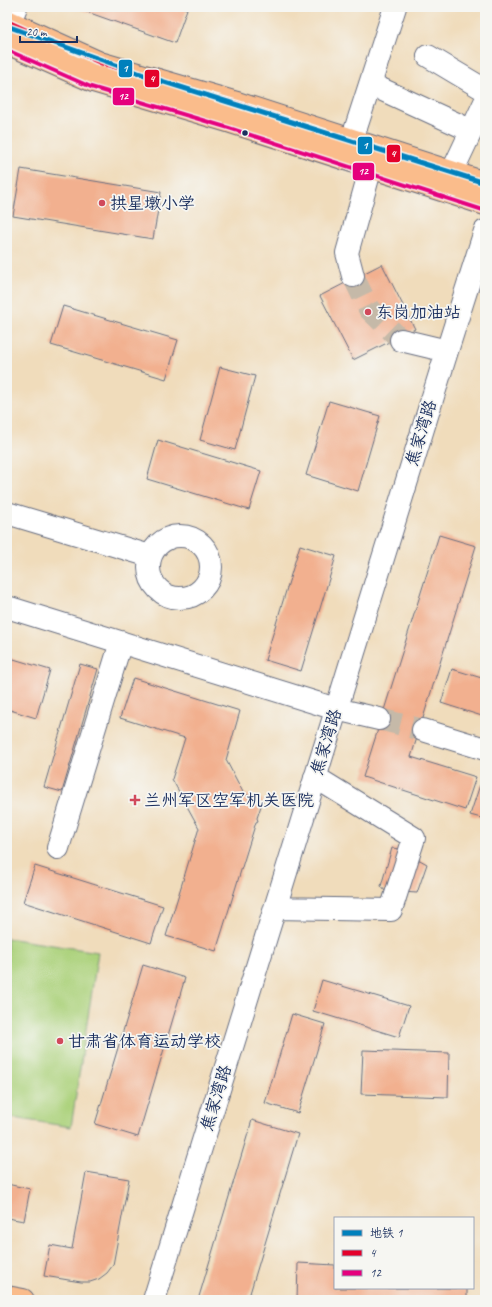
<svg xmlns="http://www.w3.org/2000/svg" width="492" height="1307" viewBox="0 0 492 1307" font-family="Caveat,'LXGW WenKai TC',sans-serif">
  <style>
    .green { fill: #acd27c; stroke: #64806d }
    .building { fill: #f2b08f }
    .lines { fill: none; stroke-linecap: round; stroke-linejoin: round }
    .minor-tunnel { stroke: #c5b9a8; stroke-width: 22; stroke-dasharray: 22 11; stroke-linecap: butt }
    .minor-casing { stroke: #666c7f; stroke-width: 24 }
    .major-casing { stroke: #666c7f; stroke-width: 24 }
    .minor { stroke: #fff; stroke-width: 22 }
    .major { stroke: #fabc8b; stroke-width: 22 }
    .bus-1-casing { stroke: #f6f6f2; stroke-width: 7 }
    .bus-2-casing { stroke: #f6f6f2; stroke-width: 7 }
    .bus-1 { stroke: #e4002b; stroke-width: 4 }
    .bus-2 { stroke: #e5007d; stroke-width: 4 }
    .metro-1-casing { stroke: #f6f6f2; stroke-width: 8 }
    .metro-1 { stroke: #0080bc; stroke-width: 5 }
    .bus-dot { fill: #1b2f5e; stroke: #f6f6f2; stroke-width: 1.5 }
    .poi-dot { fill: #d1495b; stroke: #f6f6f2; stroke-width: 1.5 }
    .labels { text-anchor: middle; dominant-baseline: central; stroke-width: 3.5; stroke-linejoin: round; paint-order: stroke }
    .poi-label { font-size: 17px; fill: #1b2f5e; stroke: #f6f6f2; text-anchor: start }
    .street-label { font-size: 17px; fill: #1b2f5e; stroke: #f6f6f2 }
    .line-badge { stroke: #f6f6f2; stroke-width: 1.5 }
    .badge-label { font-size: 11px; text-anchor: middle; font-weight: bold; fill: #fff }
  </style>
  <rect width="100%" height="100%" fill="#f6f6f2"/>
  <filter id="ink" filterUnits="userSpaceOnUse"><feTurbulence type="fractalNoise" baseFrequency=".025" numOctaves="2"/><feDisplacementMap in="SourceGraphic" scale="8" xChannelSelector="R" yChannelSelector="G"/><feConvolveMatrix kernelMatrix="1 2 1 2 8 2 1 2 1" color-interpolation-filters="sRGB"/></filter>
  <filter id="wash" filterUnits="userSpaceOnUse"><feTurbulence type="fractalNoise" baseFrequency=".012" numOctaves="4" result="noise"/><feDisplacementMap in="SourceGraphic" scale="16" xChannelSelector="R" yChannelSelector="G"/><feGaussianBlur stdDeviation="0.9" result="paint"/><feColorMatrix in="noise" values="0 0 0 0 0 0 0 0 0 0 0 0 0 0 0 0 0 1.4 0 .05"/><feComposite in="paint" operator="in"/></filter>
  <g filter="url(#wash)">
    <rect width="100%" height="100%" fill="#f0dcbb"/>
    <path class="green" d="M7,938L98,952L71,1127L7,1117Z"/>
    <g id="blocks">
      <path class="building" d="M73,7H182L187,9L175,43Z
        M21,169L161,192L153,239L13,216Z
        M382,264L415,329L353,360L320,296Z
        M63,306L178,340L166,379L51,345Z
        M220,367L255,376L235,450L200,440Z
        M329,401L380,416L358,491L306,475Z
        M158,440L261,471L249,510L147,479Z
        M439,535L476,546L411,757L476,777L465,810L363,777Z
        M300,545L336,556L301,671L265,660Z
        M7,657L50,670L36,718L7,709Z
        M80,664L98,669L62,792L44,787Z
        M452,669L485,679V717L441,703Z
        M133,678L240,711L226,760L244,794L263,800L257,818L258,821L256,822L216,951L166,936L199,828L172,779L185,738L120,718Z
        M480,785L485,787V819L470,815Z
        M392,848L400,849L427,864L417,893L385,891L381,886Z
        M35,866L163,906L151,943L23,902Z
        M143,965L185,978L138,1137L95,1124Z
        M322,980L409,1006L399,1037L313,1011Z
        M292,1014L325,1024L298,1113L265,1103Z
        M363,1050L449,1053L448,1097L361,1094Z
        M252,1120L298,1134L248,1300H198Z
        M86,1172L129,1179L113,1265L107,1273L99,1279L90,1282H81L44,1276L50,1245L72,1249Z
        M7,1184L30,1189L24,1221L7,1218Z
        M298,1263L335,1265V1288H467V1300H297Z"/>
    </g>
  </g>
  <g filter="url(#ink)">
    <use href="#blocks" fill-opacity="0" stroke="#666c7f" stroke-width="1"/>
    <g class="lines">
      <path class="minor-tunnel" d="M353,276L369,309L401,340
        M379,719L423,730"/>
      <g class="minor-casing">
        <path id="minor" d="M10,22L16,7
          M428,56L485,90
          M370,84L472,131
          M352,140L395,7
          M452,172L485,102
          M353,276L347,253L371,167
          M401,340L447,351
          M7,513L150,556
          M149 567a31 31 0 1 1 62 0a31 31 0 1 1-62 0Z
          M7,607L336,709L379,719
          M423,730L485,749
          M58,848L121,642
          M275,908L391,910L414,838L315,777
          M154,1300L447,351L485,231"/>
      </g>
      <g class="major-casing">
        <path id="major" d="M7,21L100,63L237,103L485,183
          M7,43L93,81L231,122L485,204
          M7,1297L23,1300"/>
      </g>
      <use href="#minor" class="minor"/>
      <use href="#major" class="major"/>
      <g class="bus-1-casing">
        <path id="bus-1" d="M7,21L100,63L237,103L485,183"/>
      </g>
      <g class="bus-2-casing">
        <path id="bus-2" d="M7,50L91,87L229,128L483,210"/>
      </g>
      <use href="#bus-1" class="bus-1"/>
      <use href="#bus-2" class="bus-2"/>
      <g class="metro-1-casing">
        <path id="metro-1" d="M7,26L158,80L485,183"/>
      </g>
      <use href="#metro-1" class="metro-1"/>
    </g>
  </g>
  <circle class="bus-dot" cx="245" cy="133" r="3.5"/>
  <g class="poi-dot">
    <circle cx="102" cy="203" r="4"/>
    <circle cx="368" cy="312" r="4"/>
    <path d="M133 794h4v4h4v4h-4v4h-4v-4h-4v-4h4z"/>
    <circle cx="60" cy="1041" r="4"/>
  </g>
  <g class="labels">
    <g class="poi-label">
      <text x="110" y="203">拱星墩小学</text>
      <text x="376" y="312">东岗加油站</text>
      <text x="144" y="800">兰州军区空军机关医院</text>
      <text x="68" y="1041">甘肃省体育运动学校</text>
    </g>
    <g class="street-label">
      <text transform="translate(421 433) rotate(-73)">焦家湾路</text>
      <text transform="translate(326 742) rotate(-73)">焦家湾路</text>
      <text transform="translate(216 1098) rotate(-73)">焦家湾路</text>
    </g>
  </g>
  <g class="line-badge">
    <rect x="118" y="59" width="15" height="19" rx="4" fill="#0080bc"/>
    <rect x="144" y="69" width="16" height="19" rx="4" fill="#e4002b"/>
    <rect x="112" y="87" width="23" height="19" rx="4" fill="#e5007d"/>
    <rect x="357" y="136" width="16" height="19" rx="4" fill="#0080bc"/>
    <rect x="386" y="144" width="15" height="19" rx="4" fill="#e4002b"/>
    <rect x="352" y="162" width="23" height="19" rx="4" fill="#e5007d"/>
  </g>
  <g class="badge-label">
    <text x="125" y="72">1</text>
    <text x="152" y="82">4</text>
    <text x="123" y="100">12</text>
    <text x="365" y="149">1</text>
    <text x="393" y="157">4</text>
    <text x="363" y="175">12</text>
  </g>
  <rect width="492" height="1307" fill="none" stroke="#f6f6f2" stroke-width="24"/>
  <rect x="334" y="1217" width="140" height="72" fill="#f6f6f2" stroke="#9ea6b7"/>
  <rect x="342" y="1230" width="20" height="6" fill="#0080bc" stroke="#9ea6b7"/>
  <text x="370" y="1237" font-size="12" fill="#1b2f5e">地铁 1</text>
  <rect x="342" y="1250" width="20" height="6" fill="#e4002b" stroke="#9ea6b7"/>
  <text x="370" y="1257" font-size="12" fill="#1b2f5e">4</text>
  <rect x="342" y="1270" width="20" height="6" fill="#e5007d" stroke="#9ea6b7"/>
  <text x="370" y="1277" font-size="12" fill="#1b2f5e">12</text>
  <path d="M20 36v6h57v-6" fill="none" stroke="#1b2f5e" stroke-width="2"/>
  <text x="26" y="36" font-size="12" fill="#1b2f5e" stroke="#f6f6f2" stroke-width="3" paint-order="stroke">20 m</text>
</svg>
